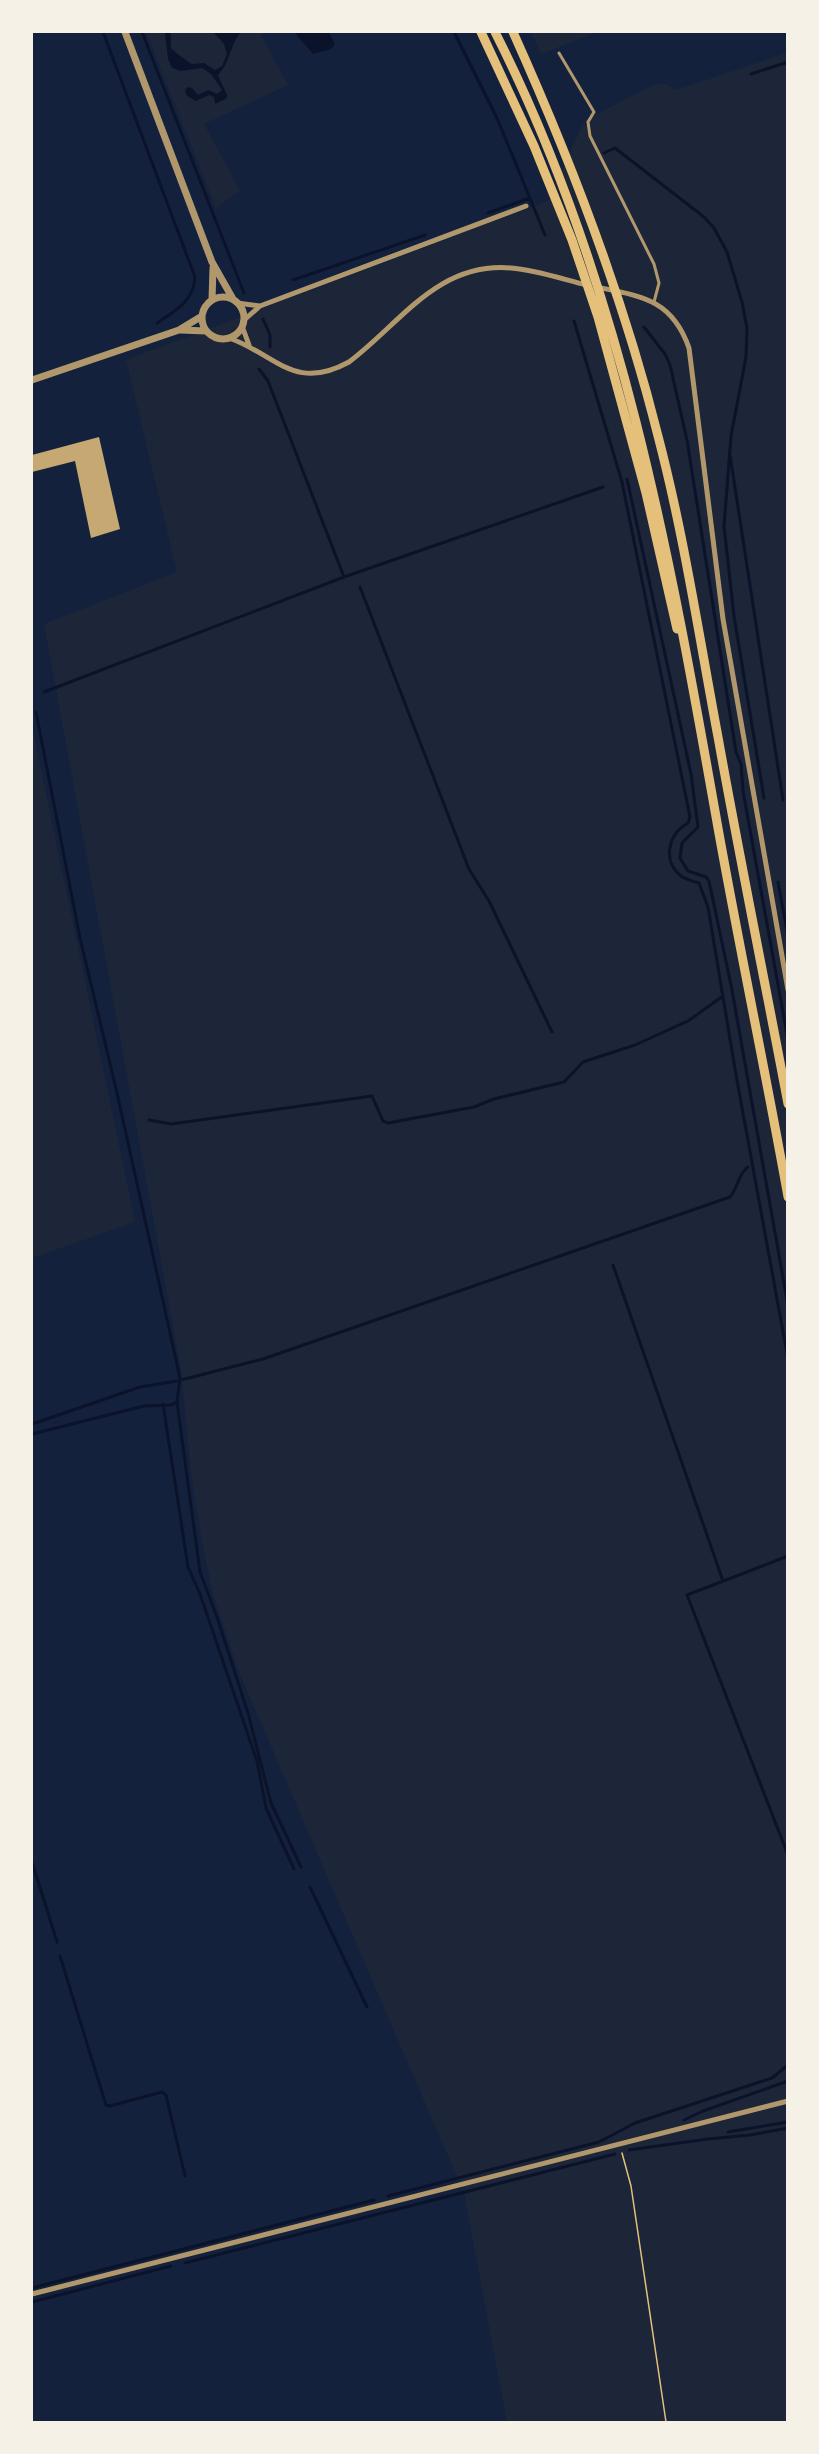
<svg xmlns="http://www.w3.org/2000/svg" width="819" height="2454" viewBox="0 0 819 2454" font-family="Inter,sans-serif">
  <style>
    .green { fill: #1d2539 }
    .water { fill: #0b132b }
    .lines { fill: none; stroke-linecap: round; stroke-linejoin: round }
    .stream { stroke: #0b132b; stroke-width: 3 }
    .building { fill: #c6a872 }
    .path { stroke: #e5c07b; stroke-width: 1.5 }
    .service { stroke: #b1986c; stroke-width: 3 }
    .minor { stroke: #b1986c; stroke-width: 5 }
    .tertiary { stroke: #b1986c; stroke-width: 7 }
    .trunk { stroke: #e5c07b; stroke-width: 9 }
  </style>
  <rect width="100%" height="100%" fill="#14213d"/>
  <path class="green" d="M146,32H267L261,35L288,85L204,124L240,190L216,208Z
    M531,32H597L541,54Z
    M787,53V2422H507L464,2193L239,1672L213,1594L202,1541L191,1473L181,1369L44,624L177,572L126,360L548,201L582,126L587,124L584,121L655,84H666L676,90Z
    M32,726L135,1222L32,1258Z"/>
  <path class="water" d="M165,32H170C172,37 170,43 171,48C172,50 188,62 192,64L204,63L215,70L222,66L227,54L224,44L213,32H241C229,46 231,62 218,75L227,95V98L215,104L214,97L209,95L196,101L187,96L185,90L188,87L192,88L198,95L208,90L217,94L222,90L211,74L202,68L181,71L172,68L168,59Z
    M294,32H329L335,44L331,49L313,54Z"/>
  <g class="lines">
    <path class="stream" d="M103,32L195,277C194,301 175,311 157,323
      M142,32L244,293
      M454,32L497,118L545,235
      M751,74L788,62
      M604,153L615,148L704,217L714,228L727,252L742,302L747,328L746,357L731,436L724,526L734,616L764,798
      M488,213L530,198
      M293,280L425,235
      M263,319L270,335V347
      M574,321L622,482L690,817L688,823C668,834 662,861 681,876C687,880 693,881 699,883L708,907L736,1075L788,1359
      M644,327L665,354L670,365L687,440L736,752L741,764L743,791L788,1040
      M259,369L268,381L344,577
      M730,455L783,800
      M627,479L691,774L698,827L682,843L680,858L688,871L706,877L709,881L732,990L788,1306
      M360,587L469,869L489,901L552,1032
      M44,692L344,577L603,487
      M36,712L80,938L117,1093L180,1378L177,1402
      M778,882L788,936
      M149,1120L171,1124L372,1096L383,1121L388,1123L474,1107L494,1099L564,1082L583,1062L635,1045L688,1021L723,996
      M613,1265L723,1581
      M163,1404L188,1567L200,1594L257,1761L266,1808L294,1869
      M32,1424L140,1387L177,1381L263,1359L730,1197C738,1188 738,1174 748,1167
      M32,1434L144,1406L171,1405L177,1402L200,1572L217,1617L248,1713L271,1803L301,1867
      M788,1556L687,1595L788,1855
      M32,1862L57,1942
      M310,1887L367,2007
      M60,1956L106,2105L110,2106L162,2092L166,2095L185,2176
      M684,2120L703,2111L788,2081
      M728,2132L788,2122
      M629,2150L708,2139L750,2135L788,2128
      M388,2196L599,2142L635,2123L772,2078L788,2065
      M185,2263L615,2154
      M32,2288L374,2200
      M32,2302L171,2266"/>
  </g>
  <path class="building" d="M99,437L120,529L91,538L75,461L32,472V455Z"/>
  <g class="lines">
    <path class="path" d="M622,2153L631,2186L666,2422"/>
    <path class="service" d="M559,53L594,112L588,122L590,136L654,264L659,283L654,302"/>
    <path class="minor" d="M596,287C641,296 672,299 689,348L723,619L788,990
      M237,303L260,306
      M243,321L260,306L526,206
      M242,326L249,345
      M229,338C277,355 294,392 349,362C401,323 437,262 511,268C536,270 562,279 587,285
      M32,2294L788,2101"/>
    <path class="tertiary" d="M125,32L212,262L233,299
      M202 318a21 21 0 1 1 42 0a21 21 0 1 1-42 0Z
      M212,300L213,268
      M181,330L206,331
      M32,380L179,330L202,316"/>
    <path class="trunk" d="M481,32L534,146L572,240L598,317L646,493L677,629
      M495,32C621,280 670,556 718,828C740,951 766,1074 788,1197
      M513,32C572,163 623,296 658,436C684,535 699,636 718,737C740,860 765,982 788,1104"/>
  </g>
  <rect width="819" height="2454" fill="none" stroke="#f6f1e7" stroke-width="66"/>
</svg>
